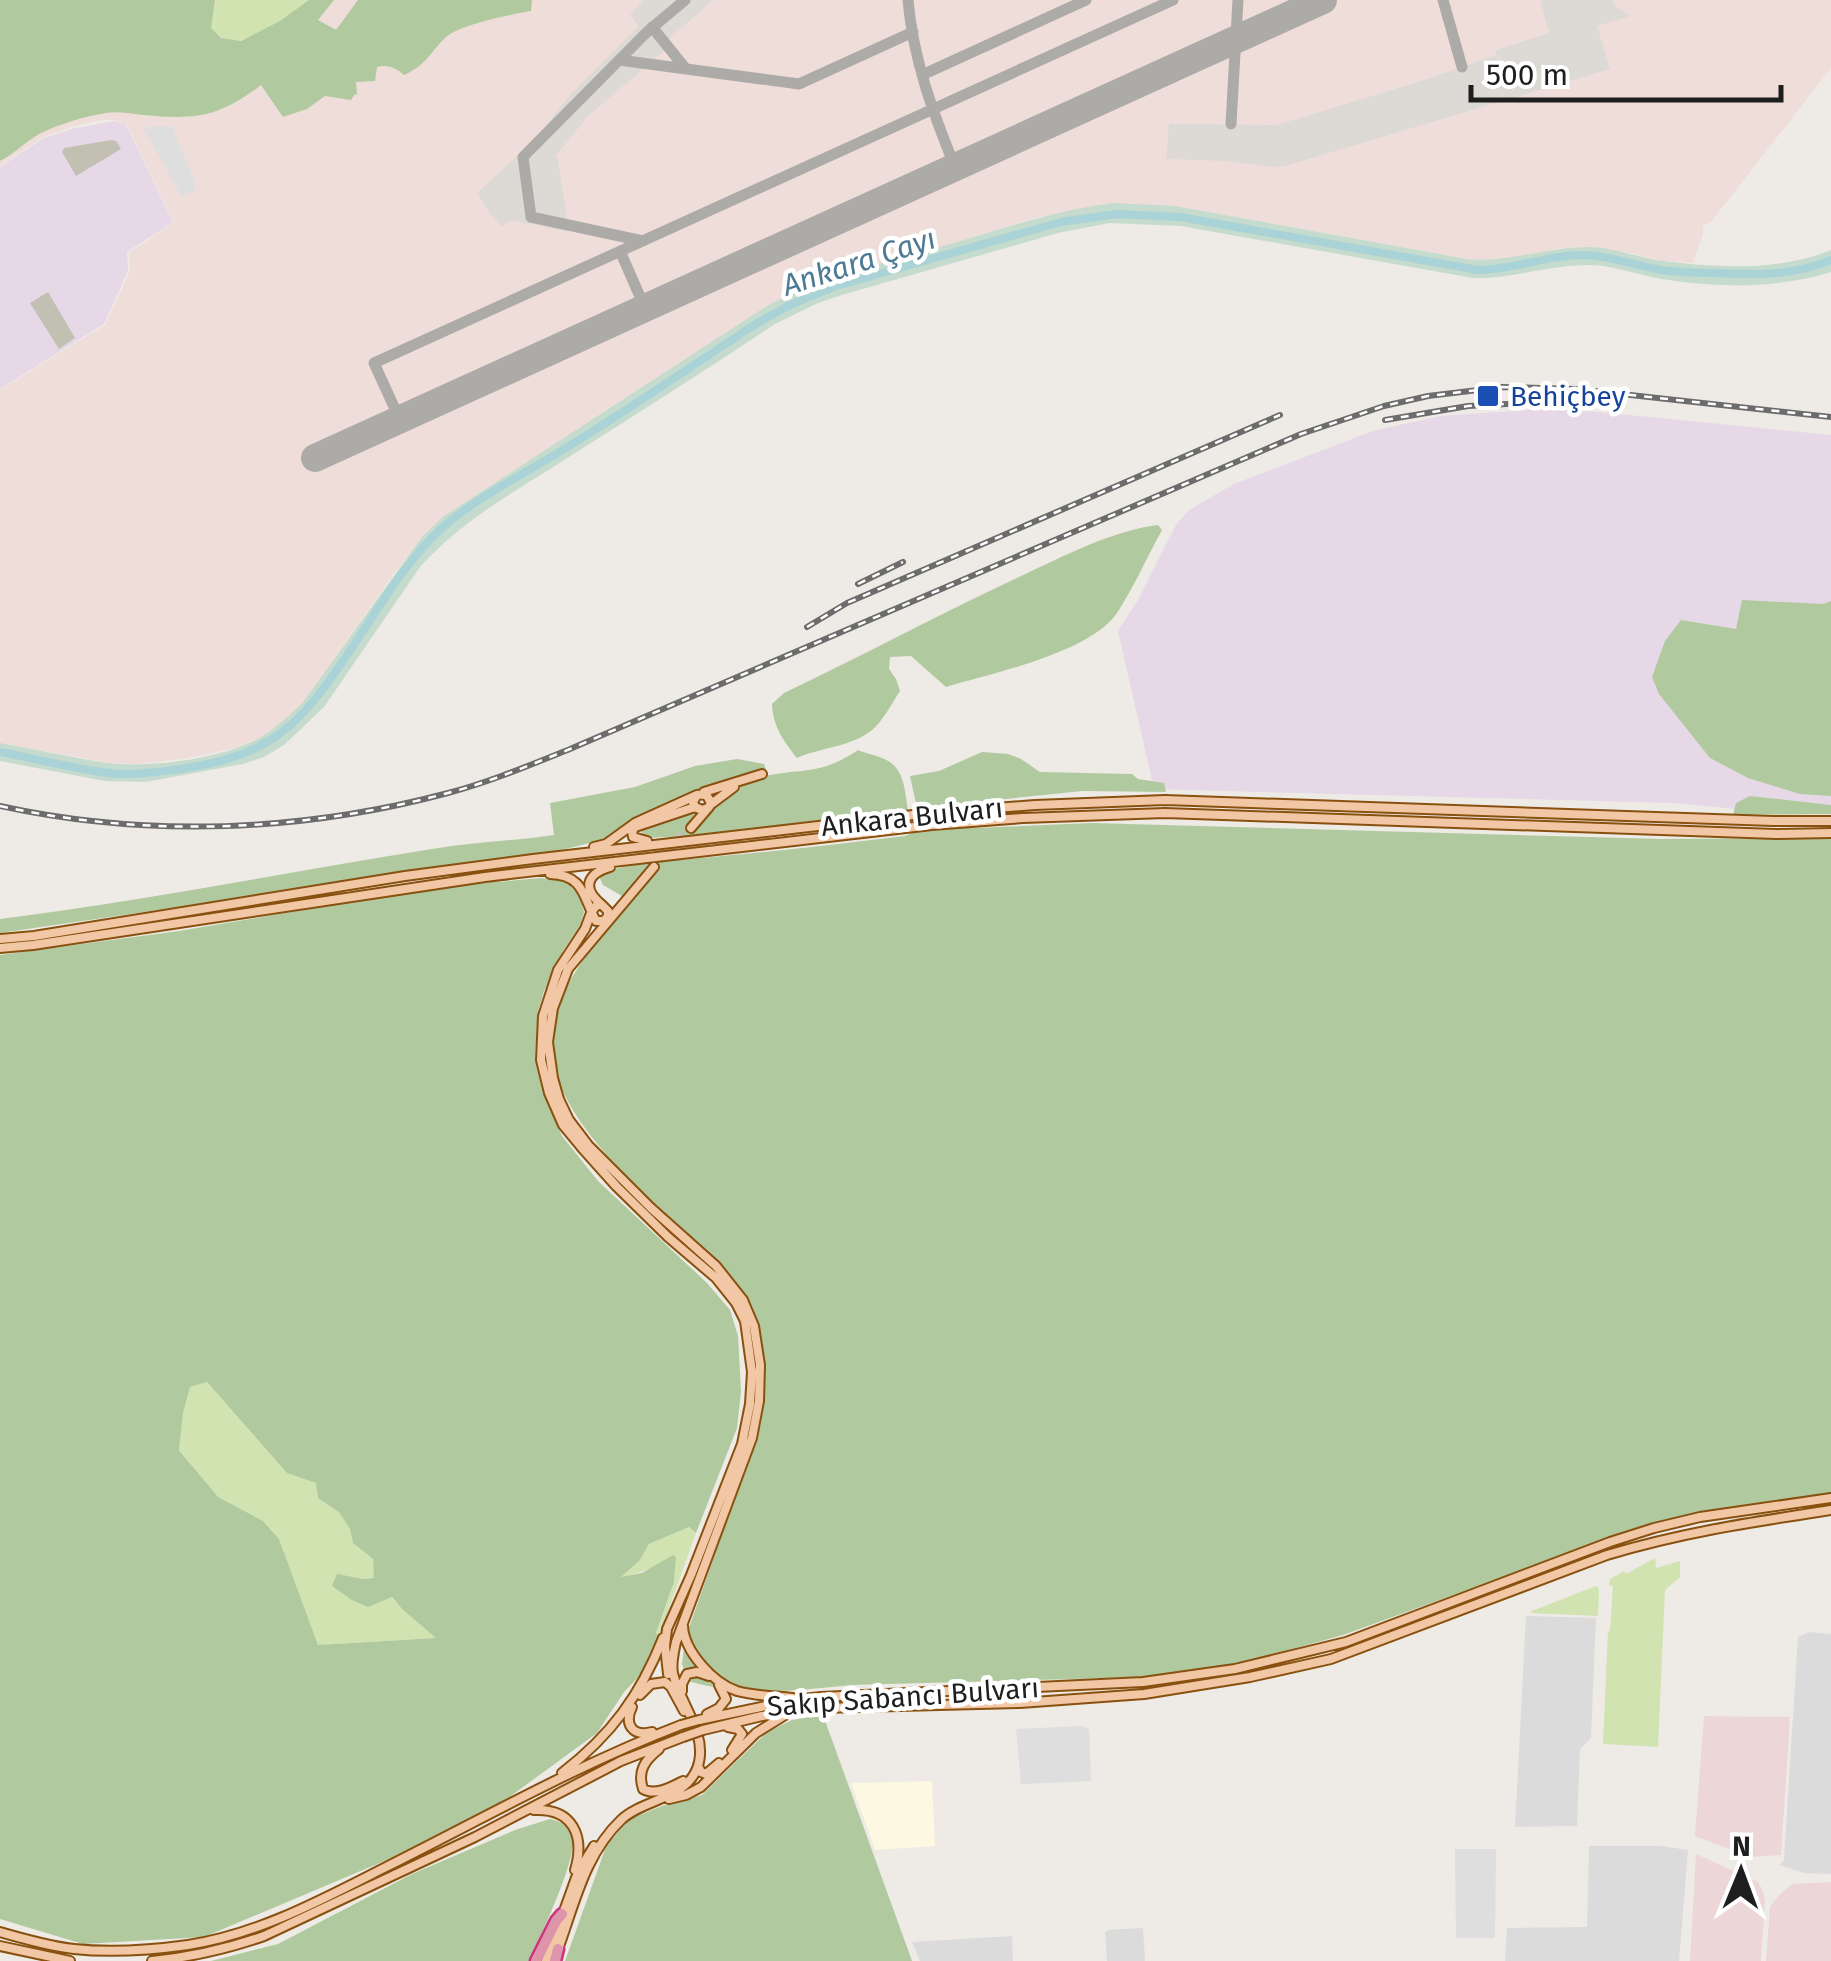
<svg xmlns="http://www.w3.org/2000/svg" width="1831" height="1961" viewBox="0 0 1831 1961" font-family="'Fira Sans',sans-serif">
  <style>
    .residential { fill: #dcdbdb }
    .commercial { fill: #edd6d8 }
    .industrial { fill: #e6d8e6 }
    .education { fill: #fcf8e1 }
    .military { fill: #efddda }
    .airport { fill: #dddad6 }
    .construction { fill: #c2c0b2 }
    .grass { fill: #d0e3b0 }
    .forest { fill: #b1c99e; fill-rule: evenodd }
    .wetland { fill: #c4dbcd }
    .parking { fill: #dedede }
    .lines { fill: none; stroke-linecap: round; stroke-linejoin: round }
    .river { stroke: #aad3d7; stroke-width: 8 }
    .taxiway { stroke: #adaba8; stroke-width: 11 }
    .runway { stroke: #adaba8; stroke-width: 28 }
    .major-tunnel { stroke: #c4c1bd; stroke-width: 8; stroke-dasharray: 8 4; stroke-linecap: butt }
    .major-casing { stroke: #89510f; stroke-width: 12 }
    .highway-casing { stroke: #c9367c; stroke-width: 15 }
    .major { stroke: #f2c7a6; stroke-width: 8 }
    .highway { stroke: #de95ac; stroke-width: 10 }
    .rail-casing { stroke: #6c6c6c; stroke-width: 6 }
    .rail { stroke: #fff; stroke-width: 2.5; stroke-dasharray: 8; stroke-linecap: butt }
    .major-bridge-casing { stroke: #89510f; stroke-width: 12; stroke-linecap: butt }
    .major-bridge { stroke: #f2c7a6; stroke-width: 8 }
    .transit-dot { fill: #1a4fb4; stroke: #fff; stroke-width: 4 }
    .labels { text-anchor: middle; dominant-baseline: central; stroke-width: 9; stroke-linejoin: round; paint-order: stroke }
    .transit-label { font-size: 28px; fill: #164399; stroke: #fff; text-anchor: start }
    .street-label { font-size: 28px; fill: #1e1e1e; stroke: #fff }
    .water-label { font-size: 30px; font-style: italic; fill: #4d7b95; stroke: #fff }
  </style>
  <rect width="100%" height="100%" fill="#eeeae5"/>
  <path class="residential" d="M1526,1616L1596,1618L1591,1738L1580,1749L1577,1826L1515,1827Z
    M1809,1632L1831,1634V1874L1804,1873L1780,1865L1784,1860L1798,1637Z
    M1589,1846H1661L1688,1850L1679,1961H1505L1507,1928L1587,1927Z
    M1143,1928L1145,1961H1107L1105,1933L1108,1930Z
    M1012,1936L1013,1961H920L912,1942Z"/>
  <path class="commercial" d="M1704,1716L1790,1717L1781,1855L1750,1857L1695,1836Z
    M1696,1854L1758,1882L1762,1889L1765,1899L1761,1961H1690Z
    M1831,1882V1961H1766L1770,1907L1777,1897L1792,1884Z"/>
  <path class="industrial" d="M115,121L126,125L173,222L127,252L128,271L104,324L0,389V167L42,139L71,129Z
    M1558,408L1831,435V810H1748L1672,803L1154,789L1118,631L1138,600L1176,525L1189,510L1234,484L1373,431L1440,416Z"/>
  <path class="education" d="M932,1781L935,1846L875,1850L851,1783Z"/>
  <path class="military" d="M0,0H1831V68L1711,222L1703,225V234L1693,263L1664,261L1622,251L1587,247L1562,248L1500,260L1467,259L1175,206L1113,204L1043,216L812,285L762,309L444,516L397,569L303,702L287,719L261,737L236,748L188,758L137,764L110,763L0,743V390L105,325L130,271L129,253L174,222L127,125L115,120H101L71,127L41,138L0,166Z"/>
  <path class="airport" d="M644,0H713L661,46L665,50L587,117L555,157L558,160L569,232L511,220L502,227L488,211L477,193L535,139L568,97L639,26L630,15Z
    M1540,0H1613L1615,6L1630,16L1597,26L1610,69L1285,166L1275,167L1225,161L1166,159L1169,124L1277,125L1421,81L1496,55V50L1549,33Z"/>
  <path class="construction" d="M111,140L116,141L121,149L76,176L62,152L64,148Z
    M48,292L75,338L59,349L30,303Z"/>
  <path class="grass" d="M216,0H309C284,18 238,61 210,28Z
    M207,1382L287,1473L317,1483L318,1498L339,1511L350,1529L353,1543L373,1559L375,1578L363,1579L337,1575L391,1597L402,1609L437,1638L318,1645L279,1539L263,1521L218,1498L179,1449L183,1413L190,1387Z
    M689,1527L696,1533L659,1636L656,1634L674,1582L676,1557L673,1556L657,1566L620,1579L623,1573L640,1560L649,1544Z
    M1655,1558L1656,1568L1680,1561V1577L1665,1590L1658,1747L1603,1744L1608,1632L1610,1631L1613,1586L1609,1585L1610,1579L1624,1571L1626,1574Z
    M1596,1586L1599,1589L1598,1616L1531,1613L1532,1611Z"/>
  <path class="forest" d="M0,0H215L211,28L221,38L241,41L280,21L309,0H334L318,20L336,30L358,0H532L531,11C512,14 459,25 446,37C429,53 428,64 404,75C396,68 388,64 377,67L375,81L356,82L357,95L355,94L351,100L325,96L307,109L283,117L261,85C219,117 196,120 144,115C132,114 118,111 106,113C85,116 57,125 39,134C25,142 14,154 0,161Z
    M1158,525L1162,530C1147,557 1134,587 1117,613C1090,653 992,673 946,687L911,656L890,657L889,669L896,679L900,691C892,703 883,721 872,730C851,747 822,747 797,758C783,740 773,727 772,704L784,693C864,655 941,613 1021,576C1064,556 1111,531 1158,525Z
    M1742,600L1823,604L1831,601V796L1800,794L1748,778L1710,758L1659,694L1652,677L1665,641L1681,620L1736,629Z
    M858,750C867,754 881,756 890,762C905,773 905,793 908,810L689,836L647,838L640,830L692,810L695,813L686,827L695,829C714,806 735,783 765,776C805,768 821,775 858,750Z
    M982,752L1008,754L1021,759L1040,772L1132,774L1138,779L1164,783L1166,792L1083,791L917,808L910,776L939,771Z
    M737,759L764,764L766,770L704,789L659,807L602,840L549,853L0,933V919C145,901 288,872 432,849C473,842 514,841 554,835L550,803L635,787L695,766Z
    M1750,796L1831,805V814L1733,815L1736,803Z
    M1092,823L1662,839L1831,838V1494L1702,1512L1640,1527L1343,1635L1244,1662L1179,1676L850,1685C796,1691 741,1697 688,1681L682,1664L685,1639L760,1427C767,1394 767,1337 752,1306C739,1280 717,1263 696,1244C654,1204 571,1131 557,1074C552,1055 553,1031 557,1013C568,967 626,906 656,868L650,867L622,896L603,885L598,874C635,861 675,861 712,857C777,851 841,844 905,836C924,827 949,828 971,826L974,828Z
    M540,878L566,880L579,891L584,912L580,926L564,949L544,991L538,1011L535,1059L543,1094L562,1136L598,1181L707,1283L730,1310L738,1336L741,1391L737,1428L696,1533L689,1527L649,1544L640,1560L621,1577L642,1573L673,1555L676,1557L674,1582L656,1633L659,1636L646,1669L624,1692L597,1733L508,1798L408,1851L204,1937L83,1944L0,1919V955L179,931L481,880L499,882ZM207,1382L287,1473L316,1483L318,1498L339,1512L350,1529L353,1543L373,1559L374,1578L363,1579L337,1574L332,1586L352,1600L368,1607L392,1597L402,1609L436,1638L318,1645L279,1539L263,1521L218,1497L179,1450L183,1413L190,1387Z
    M823,1715L912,1961H565L607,1844L630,1819L662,1806L702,1795L767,1732L792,1720Z
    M550,1819C561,1822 571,1825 573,1838C576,1862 540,1937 529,1961H211L278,1944L412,1874L515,1830Z"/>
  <path class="wetland" d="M1114,203L1175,206L1467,259C1508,263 1547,247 1588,247C1614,247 1638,258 1664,261C1716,268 1782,271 1831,250V272C1777,289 1711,288 1656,278C1633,273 1611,265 1588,265C1549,265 1512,279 1473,278L1181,226L1109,223L1058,233L845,294L818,303L775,324C709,368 642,411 575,453C521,488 464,518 420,567L324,707L284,745L264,757L243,764L145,782L105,781L0,761V743C36,749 72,758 108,763C151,768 222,759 261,737C277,727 290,715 303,702L422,537L444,516L762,309C817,277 882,263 943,246C999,230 1055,210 1114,203Z"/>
  <path class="parking" d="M160,126L172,127L194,180L195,191L182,197L143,128Z
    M1083,1726L1089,1730L1091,1781L1021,1784L1016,1729Z
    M1455,1849H1496L1495,1938H1456Z"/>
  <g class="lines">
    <path class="river" d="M0,752C39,759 80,771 119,774C142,775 165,771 187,768C272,754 300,725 347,655C377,612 403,563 442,528C479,495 527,473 569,446C634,406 696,363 759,322L790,305L833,287L1061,222L1117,214L1180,217L1478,270C1515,270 1549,254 1586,255C1612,256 1636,266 1662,270C1680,273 1698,273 1716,273C1756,275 1793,276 1831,260"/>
    <path class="taxiway" d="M908,0C913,59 933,113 955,167
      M1443,0L1462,67
      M652,27L686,69
      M619,60L799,84L913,32
      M922,75L1086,0
      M1231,124L1238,0
      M643,241L531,217L523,157L647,32L685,0
      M620,251L645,308
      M400,420L374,363L1173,0"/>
    <path class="runway" d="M315,458L1323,0"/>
    <path class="major-tunnel" d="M660,857L688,828"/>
    <g class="major-casing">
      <path id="major" d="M704,792L762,774
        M710,805L734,787
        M691,828L709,807L711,803L706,794L697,795L693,802L695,807L702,810L708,808
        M647,841L633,837L632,831L635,827L695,807
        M594,847L606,844L635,823L697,795
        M550,874C585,875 583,898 596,921H604L608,916V911L602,905H597L592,911
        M602,905C582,889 586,874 610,867
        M591,913L585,929L558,970L543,1016L541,1060L549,1093L563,1125L582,1148L616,1186L668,1237L716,1278L736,1303L745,1321L752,1372L750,1404L742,1444L691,1575L667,1629L665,1646L668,1674
        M0,939L34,936L405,876L533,859L930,813L1035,805L1165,800L1773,821H1831
        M0,948L33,945L485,877L932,825L1023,818L1165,813L1776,834L1831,833
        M683,1626C684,1651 713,1683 737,1691C755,1696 775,1696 793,1698
        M682,1691V1684L687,1674L697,1672L709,1676
        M640,1695L651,1684L665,1682L671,1687L684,1711
        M632,1707C624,1724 632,1737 652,1732
        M707,1714L719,1708L726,1699L719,1685
        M699,1720L794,1700L821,1697L1143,1682L1235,1669L1346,1642L1610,1542L1654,1528L1700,1517L1831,1498
        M728,1727L738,1729L742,1734L732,1750
        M703,1730L762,1716L821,1708L1020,1703L1144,1694L1250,1677L1331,1659L1607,1555C1684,1532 1753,1522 1831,1510
        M659,1749C645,1760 637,1771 643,1789C655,1796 671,1787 683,1781
        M698,1766L701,1772L706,1774L719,1763
        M562,1773C611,1735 640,1696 663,1638
        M669,1799L686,1795L701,1787L756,1733L785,1715
        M534,1810C573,1808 585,1836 575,1870
        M0,1932C24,1939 49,1946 74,1949C111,1953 152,1950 188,1945C259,1934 323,1899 386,1867C484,1818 579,1764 681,1725
        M0,1946L70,1961
        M557,1952C574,1907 584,1855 621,1820C644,1798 691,1799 699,1762C706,1731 679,1702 673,1673C671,1663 674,1652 676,1642L752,1438L759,1401L760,1365L754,1326L743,1300L716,1266L651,1208L588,1145L569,1120L559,1099L553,1078L548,1042L553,1008L568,969L654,867
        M152,1961C191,1957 227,1949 264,1936L475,1837L621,1761L683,1737
        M546,1961L578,1872L594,1846"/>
    </g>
    <g class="highway-casing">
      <path id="highway" d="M536,1961L556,1921L562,1914
        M555,1961L558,1949"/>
    </g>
    <use href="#major" class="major"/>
    <use href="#highway" class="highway"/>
    <g class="rail-casing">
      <path id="rail" d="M1385,420L1468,406L1544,402
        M858,584L903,562
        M807,627L847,603L1280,415
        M0,806C147,838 302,832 448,793C490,782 530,765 570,749L1301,434L1384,406L1428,396L1503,387L1576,389L1831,417"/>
    </g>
    <use href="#rail" class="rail"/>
    <g class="major-bridge-casing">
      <path id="major-bridge" d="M681,1725L699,1720
        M683,1737L703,1730"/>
    </g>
    <use href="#major-bridge" class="major-bridge"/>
  </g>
  <rect class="transit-dot" x="1476" y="384" width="24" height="24" rx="5"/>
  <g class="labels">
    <g class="transit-label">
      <text x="1510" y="396">Behiçbey</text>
    </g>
    <g class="street-label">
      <text transform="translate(912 817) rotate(-6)">Ankara Bulvarı</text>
      <text transform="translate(903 1697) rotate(-4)">Sakıp Sabancı Bulvarı</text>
    </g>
    <g class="water-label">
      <text transform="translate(859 262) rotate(-18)">Ankara Çayı</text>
    </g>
  </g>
  <g transform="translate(1741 1871) rotate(1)" stroke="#ffffff" stroke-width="8" paint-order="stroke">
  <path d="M0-8L18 38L0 25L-18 38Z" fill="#1e1e1e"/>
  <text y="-15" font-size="28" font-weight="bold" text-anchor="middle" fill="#1e1e1e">N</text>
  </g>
  <path d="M1471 85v15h310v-15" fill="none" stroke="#1e1e1e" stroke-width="5"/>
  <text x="1486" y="85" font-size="30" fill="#1e1e1e" stroke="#ffffff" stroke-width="8" paint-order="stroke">500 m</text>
</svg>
